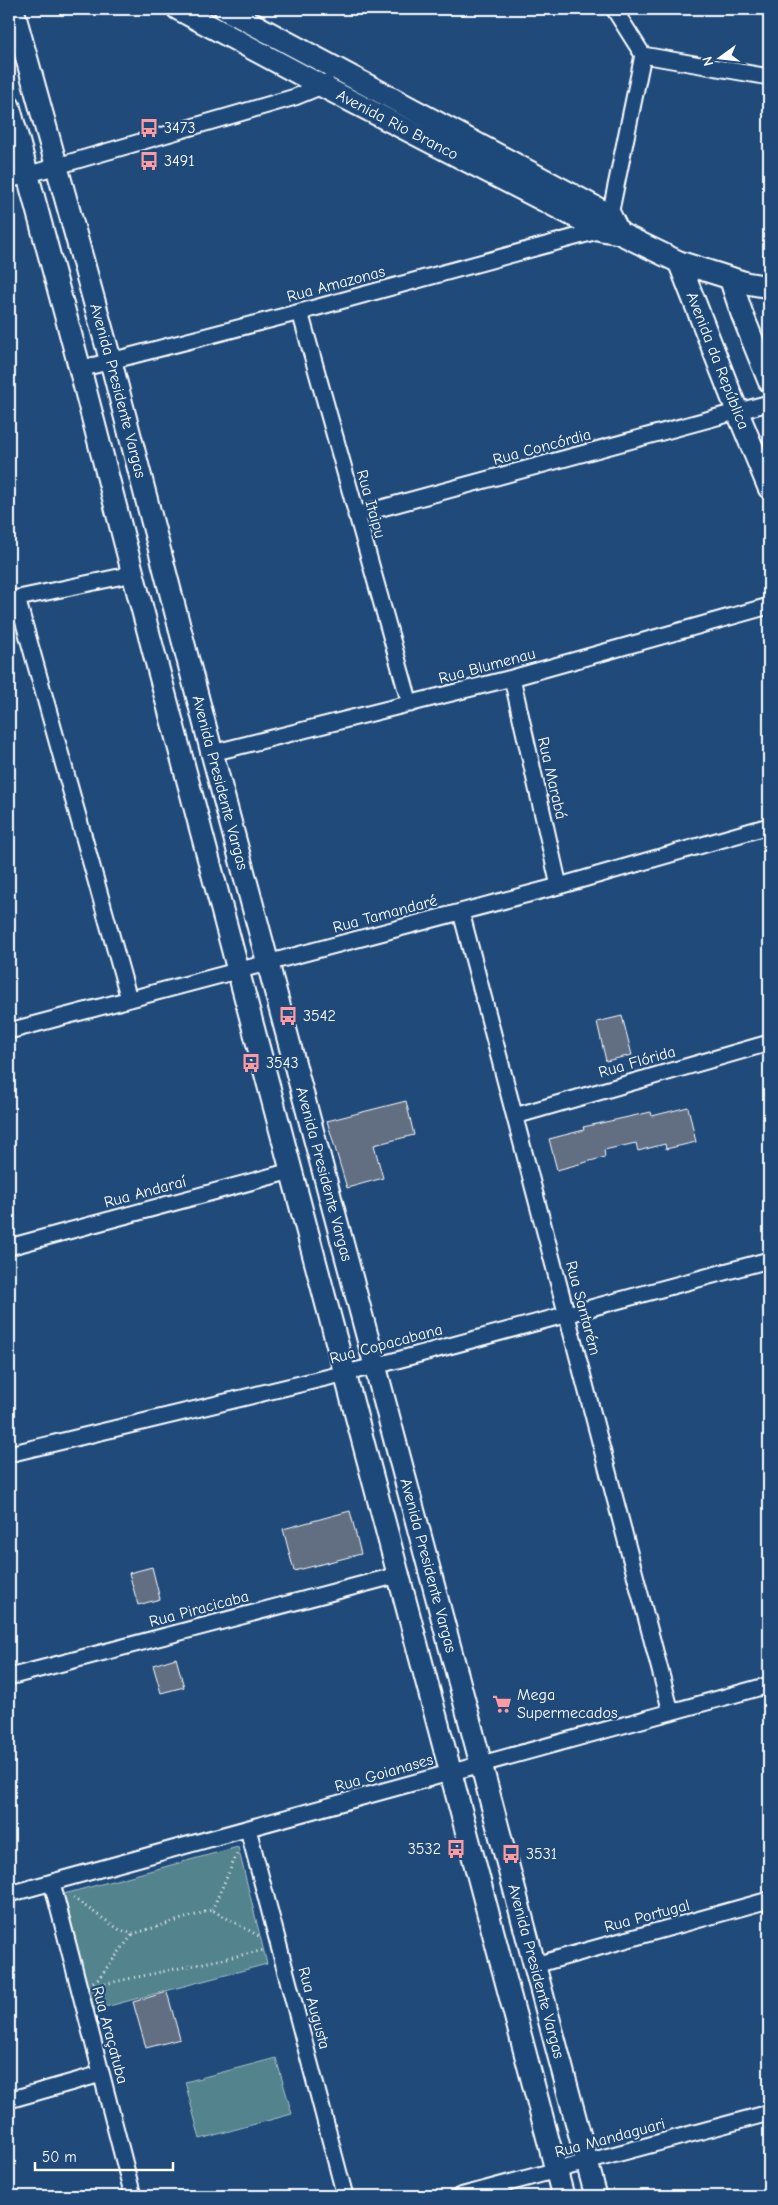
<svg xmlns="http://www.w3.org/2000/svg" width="778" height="2205" viewBox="0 0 778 2205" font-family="'Comic Neue',sans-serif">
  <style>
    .green { fill: #53838d; stroke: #a9c1c6 }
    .building { fill: #626e82; stroke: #fff }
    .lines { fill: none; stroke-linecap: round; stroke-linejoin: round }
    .street-casing { stroke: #fff; stroke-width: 19 }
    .secondary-casing { stroke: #fff; stroke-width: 25 }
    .path { stroke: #fff; stroke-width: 3; stroke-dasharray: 1 4; stroke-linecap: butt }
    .street { stroke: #1f4a7a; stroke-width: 15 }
    .secondary { stroke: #1f4a7a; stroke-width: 21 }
    .labels { text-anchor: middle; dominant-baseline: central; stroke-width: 4.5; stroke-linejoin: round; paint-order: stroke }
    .street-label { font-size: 16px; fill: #fff; stroke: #1f4a7a }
    .poi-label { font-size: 16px; fill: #fff; stroke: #1f4a7a; text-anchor: start }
  </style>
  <rect width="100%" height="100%" fill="#1f4a7a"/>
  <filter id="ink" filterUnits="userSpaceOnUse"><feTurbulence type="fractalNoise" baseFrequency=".02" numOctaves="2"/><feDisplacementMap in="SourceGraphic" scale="10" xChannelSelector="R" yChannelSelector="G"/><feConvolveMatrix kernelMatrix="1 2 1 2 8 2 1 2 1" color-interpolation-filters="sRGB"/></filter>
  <g filter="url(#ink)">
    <path class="green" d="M238,1847L267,1964L94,2010L64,1894Z
      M276,2058L292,2114L200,2139L185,2082Z"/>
    <path class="building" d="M622,1016L632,1055L606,1061L597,1022Z
      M406,1101L414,1135L374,1145L383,1178L347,1188L327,1121Z
      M688,1107L696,1142L666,1149L665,1144L638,1151L636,1143L604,1150L605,1157L557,1170L549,1139L584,1130L583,1127L651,1112L652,1116Z
      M350,1511L361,1554L294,1571L283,1529Z
      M152,1567L160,1599L138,1605L129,1573Z
      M176,1658L184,1687L161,1693L153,1665Z
      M167,1992L180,2039L146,2048L133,2002Z"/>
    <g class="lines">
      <g class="street-casing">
        <path id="street" d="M643,55L769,77
          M9,180L295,97L322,86L326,82
          M300,312L410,704
          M80,369L300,312L601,230L610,215L643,55L614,9
          M356,515L769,403
          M17,598L129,999
          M9,600L133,574
          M512,678L559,886
          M212,753L512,678L769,606
          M461,912L671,1712
          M9,1031L559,886L769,826
          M515,1116L769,1043
          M9,1247L291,1171
          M9,1454L375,1366L769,1260
          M9,1677L398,1575
          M248,1829L345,2196
          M52,1883L133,2196
          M9,1894L769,1685
          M535,1965L769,1900
          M9,2100L101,2074
          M460,2196L769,2113"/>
      </g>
      <g class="secondary-casing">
        <g id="secondary">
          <path id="s1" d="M13,9L111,362L212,753L596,2196"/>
          <path id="s2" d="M178,9L322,86L601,230L619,233L679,262L746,283L769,287"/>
          <path d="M225,9L610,215L619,233"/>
          <path d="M9,106L80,369L133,574L563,2196"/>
          <path id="s3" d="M679,262L738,413L769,488"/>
          <path d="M730,278L742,314L769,381"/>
        </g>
      </g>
      <path class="path" d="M73,1898L120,1930L133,1934L212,1910L259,1936
        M212,1910L237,1854
        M93,1982L98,1979L133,1934
        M95,1986L265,1950"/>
      <use href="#street" class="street"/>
      <use href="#secondary" class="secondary"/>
    </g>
  </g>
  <defs>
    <g id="bus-bare" transform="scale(1.5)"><path d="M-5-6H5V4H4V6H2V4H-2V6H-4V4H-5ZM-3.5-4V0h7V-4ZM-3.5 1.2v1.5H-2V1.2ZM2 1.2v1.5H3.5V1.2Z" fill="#ff9aa2" stroke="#1f4a7a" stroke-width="2.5" paint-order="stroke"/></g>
    <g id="supermarket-bare" transform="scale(1.5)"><path d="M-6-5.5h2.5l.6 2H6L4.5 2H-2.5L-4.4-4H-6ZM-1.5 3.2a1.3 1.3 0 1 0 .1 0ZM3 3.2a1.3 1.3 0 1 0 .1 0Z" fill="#ff9aa2" stroke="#1f4a7a" stroke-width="2.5" paint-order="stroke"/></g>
  </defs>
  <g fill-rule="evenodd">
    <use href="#bus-bare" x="149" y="128"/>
    <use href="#bus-bare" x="149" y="161"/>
    <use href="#bus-bare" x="288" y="1016"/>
    <use href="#bus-bare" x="251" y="1063"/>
    <use href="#supermarket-bare" x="502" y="1704"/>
    <use href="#bus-bare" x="456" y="1849"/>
    <use href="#bus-bare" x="511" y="1854"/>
  </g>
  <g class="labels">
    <g class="street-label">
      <text stroke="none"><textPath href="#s2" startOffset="248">Avenida Rio Branco</textPath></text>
      <text transform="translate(336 284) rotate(-15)">Rua Amazonas</text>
      <text stroke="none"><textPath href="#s3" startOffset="106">Avenida da República</textPath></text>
      <text stroke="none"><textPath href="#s1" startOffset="396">Avenida Presidente Vargas</textPath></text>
      <text transform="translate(542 447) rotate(-15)">Rua Concórdia</text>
      <text transform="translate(371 504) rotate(74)">Rua Itaipu</text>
      <text transform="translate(487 666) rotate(-15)">Rua Blumenau</text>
      <text transform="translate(552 778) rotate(77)">Rua Marabá</text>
      <text stroke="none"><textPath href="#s1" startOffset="801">Avenida Presidente Vargas</textPath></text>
      <text transform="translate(385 914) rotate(-15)">Rua Tamandaré</text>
      <text transform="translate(637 1062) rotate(-16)">Rua Flórida</text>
      <text stroke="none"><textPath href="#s1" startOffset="1206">Avenida Presidente Vargas</textPath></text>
      <text transform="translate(145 1192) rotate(-15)">Rua Andaraí</text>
      <text transform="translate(583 1308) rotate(75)">Rua Santarém</text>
      <text transform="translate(386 1344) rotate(-15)">Rua Copacabana</text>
      <text stroke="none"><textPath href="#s1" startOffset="1611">Avenida Presidente Vargas</textPath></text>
      <text transform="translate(199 1609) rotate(-15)">Rua Piracicaba</text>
      <text transform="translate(384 1773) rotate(-16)">Rua Goianases</text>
      <text transform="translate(647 1916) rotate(-15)">Rua Portugal</text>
      <text stroke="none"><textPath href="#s1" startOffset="2031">Avenida Presidente Vargas</textPath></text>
      <text transform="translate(314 2008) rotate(75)">Rua Augusta</text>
      <text transform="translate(110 2035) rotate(75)">Rua Araçatuba</text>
      <text transform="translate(610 2138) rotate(-15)">Rua Mandaguari</text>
    </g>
    <g class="poi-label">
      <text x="164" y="128">3473</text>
      <text x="164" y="161">3491</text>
      <text x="303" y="1016">3542</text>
      <text x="266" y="1063">3543</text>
      <text x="517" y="1695">Mega<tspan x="517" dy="18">Supermecados</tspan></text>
      <text x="441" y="1849" text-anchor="end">3532</text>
      <text x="526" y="1854">3531</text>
    </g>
  </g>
  <rect width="778" height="2205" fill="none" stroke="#1f4a7a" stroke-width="30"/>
  <rect x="15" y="15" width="748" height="2175" fill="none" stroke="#fff" stroke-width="2" filter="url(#ink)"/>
  <g transform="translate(720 58) rotate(255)" stroke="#1f4a7a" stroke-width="4" paint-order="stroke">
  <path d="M0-4L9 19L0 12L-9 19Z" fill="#ffffff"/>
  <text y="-8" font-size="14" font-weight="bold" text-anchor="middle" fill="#ffffff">N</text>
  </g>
  <path d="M35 2162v8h138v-8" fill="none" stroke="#ffffff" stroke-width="2.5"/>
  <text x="42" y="2162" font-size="15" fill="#ffffff" stroke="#1f4a7a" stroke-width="4" paint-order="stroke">50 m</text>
</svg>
